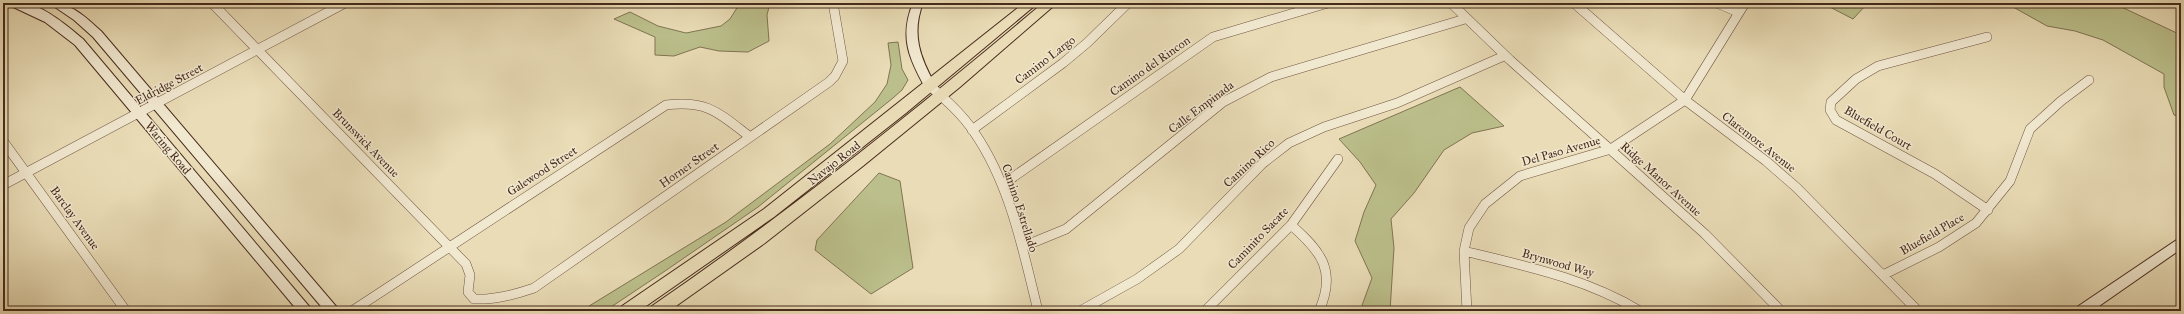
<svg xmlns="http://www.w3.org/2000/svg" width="2184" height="314" viewBox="0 0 2184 314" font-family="'IM FELL Great Primer',serif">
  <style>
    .green { fill: #bbbf8b; stroke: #817453 }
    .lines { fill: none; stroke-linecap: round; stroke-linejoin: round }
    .street-casing { stroke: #705642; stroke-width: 10 }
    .secondary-casing { stroke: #472a1b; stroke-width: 2 }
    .primary-casing { stroke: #472a1b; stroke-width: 2 }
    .street { stroke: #f1e8d0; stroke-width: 9 }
    .secondary { fill: #f1e8d0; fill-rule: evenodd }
    .primary { fill: #e9dcb6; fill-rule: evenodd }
    .labels { text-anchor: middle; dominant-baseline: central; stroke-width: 3; stroke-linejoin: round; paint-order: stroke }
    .street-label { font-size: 12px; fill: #472a1b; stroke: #f1e8d0 }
  </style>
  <rect width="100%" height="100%" fill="#e9dcb6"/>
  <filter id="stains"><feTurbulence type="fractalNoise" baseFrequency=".005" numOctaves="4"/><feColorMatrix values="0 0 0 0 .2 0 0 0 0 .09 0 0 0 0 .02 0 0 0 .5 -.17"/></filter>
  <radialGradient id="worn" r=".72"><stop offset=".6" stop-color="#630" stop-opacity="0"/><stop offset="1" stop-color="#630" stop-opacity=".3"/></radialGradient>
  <path class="green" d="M740,3H770L767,15L769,41L748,52L719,51L700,47L674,56L655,55V37L614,19L630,12L658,26L686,33L721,26L730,19Z
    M1834,3H1871L1866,5L1853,19L1828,6Z
    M2006,3H2113L2181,35V117L2174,115L2164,87V74L2103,40L2075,31L2047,26Z
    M898,42L902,69L908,80L902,90L893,98L758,207L668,269L605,311H581L726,222L830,144L875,102L887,84L891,65L888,43Z
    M1460,87L1504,126L1472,133L1444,150L1414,193L1391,219L1394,248L1390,311H1360L1372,278L1355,241L1364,212L1376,185L1360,162L1339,139Z
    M879,173L900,181L913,268L871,294L815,250L817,240Z"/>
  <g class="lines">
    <g class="street-casing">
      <path id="street" d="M212,3L466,264L470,275L468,292L474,299C495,300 514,295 534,288L829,82L835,76L843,61L833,3
        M1451,3L1510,60L1705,234L1781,311
        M1574,3L1685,100L1766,161L1797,188L1918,311
        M1717,3L1738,12
        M1987,37L1878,66L1856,79L1831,102L1830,110L1836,120L1935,174L1988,210
        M930,86C946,100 962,114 974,132C1010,184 1023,250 1038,311
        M972,130L1063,63L1087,43L1128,3
        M3,141L126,311
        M3,185L345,3
        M1002,185L1213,37L1328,3
        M1291,225C1321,251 1337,271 1319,311
        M1022,247L1066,229L1223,102L1271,77L1465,19
        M1464,251C1525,266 1585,278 1640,311
        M1883,275L1939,247L1976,223L2010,181L2030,129L2061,101L2089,80
        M352,311L666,105C708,100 719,113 750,137
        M1080,311L1137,279L1179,249L1262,164L1289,143L1324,127L1397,103L1504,56
        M1205,311L1291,225L1338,159
        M1467,311L1464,251L1469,228L1485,204L1520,176L1611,149L1685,100L1745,3"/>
    </g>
    <g class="secondary-casing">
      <path id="secondary" d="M10,3C15,3 20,2 25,3C44,6 69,27 83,39L313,311H298L75,45L45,22L11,6Z
        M49,3C72,3 84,16 101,31L340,311H325L93,37L74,20Z
        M913,3H923C911,34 920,58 936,86L930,90L926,89C909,59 899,37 913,3Z
        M2181,237V249L2092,311H2075L2077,307Z"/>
    </g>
    <g class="primary-casing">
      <path id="primary" d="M1024,3H1038L906,113L774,217L639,311H619L622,306L764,209Z
        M1043,3H1057L960,87L863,166L765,243L669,311H649L652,306C788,213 916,110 1043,3Z"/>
    </g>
    <use href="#street" class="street"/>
    <use href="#secondary" class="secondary"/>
    <use href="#primary" class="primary"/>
  </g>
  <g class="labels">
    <g class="street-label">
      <text transform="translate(1045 60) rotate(-37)">Camino Largo</text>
      <text transform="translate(1150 66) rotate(-35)">Camino del Rincon</text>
      <text transform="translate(169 84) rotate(-28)">Eldridge Street</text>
      <text transform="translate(1201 107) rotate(-37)">Calle Empinada</text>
      <text transform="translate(1878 128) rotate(30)">Bluefield Court</text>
      <text transform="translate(1759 142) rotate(38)">Claremore Avenue</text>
      <text transform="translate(366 143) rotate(46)">Brunswick Avenue</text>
      <text transform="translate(168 148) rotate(50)">Waring Road</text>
      <text transform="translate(1561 151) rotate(-16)">Del Paso Avenue</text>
      <text transform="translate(834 163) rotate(-38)">Navajo Road</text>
      <text transform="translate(1249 163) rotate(-43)">Camino Rico</text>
      <text transform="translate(689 165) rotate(-35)">Horner Street</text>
      <text transform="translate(542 171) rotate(-33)">Galewood Street</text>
      <text transform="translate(1661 179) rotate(42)">Ridge Manor Avenue</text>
      <text transform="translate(1020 208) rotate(72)">Camino Estrellado</text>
      <text transform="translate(75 218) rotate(54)">Barclay Avenue</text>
      <text transform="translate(1932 234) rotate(-30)">Bluefield Place</text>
      <text transform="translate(1258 238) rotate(-46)">Caminito Sacate</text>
      <text transform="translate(1558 263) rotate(16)">Brynwood Way</text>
    </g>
  </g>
  <rect width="2184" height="314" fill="none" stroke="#e9dcb6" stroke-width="16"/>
  <rect x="4" y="4" width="2176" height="306" fill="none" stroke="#472a1b" stroke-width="2"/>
  <rect x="8" y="8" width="2168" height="298" fill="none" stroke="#472a1b"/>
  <rect width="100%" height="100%" filter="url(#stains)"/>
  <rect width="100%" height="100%" fill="url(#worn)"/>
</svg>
